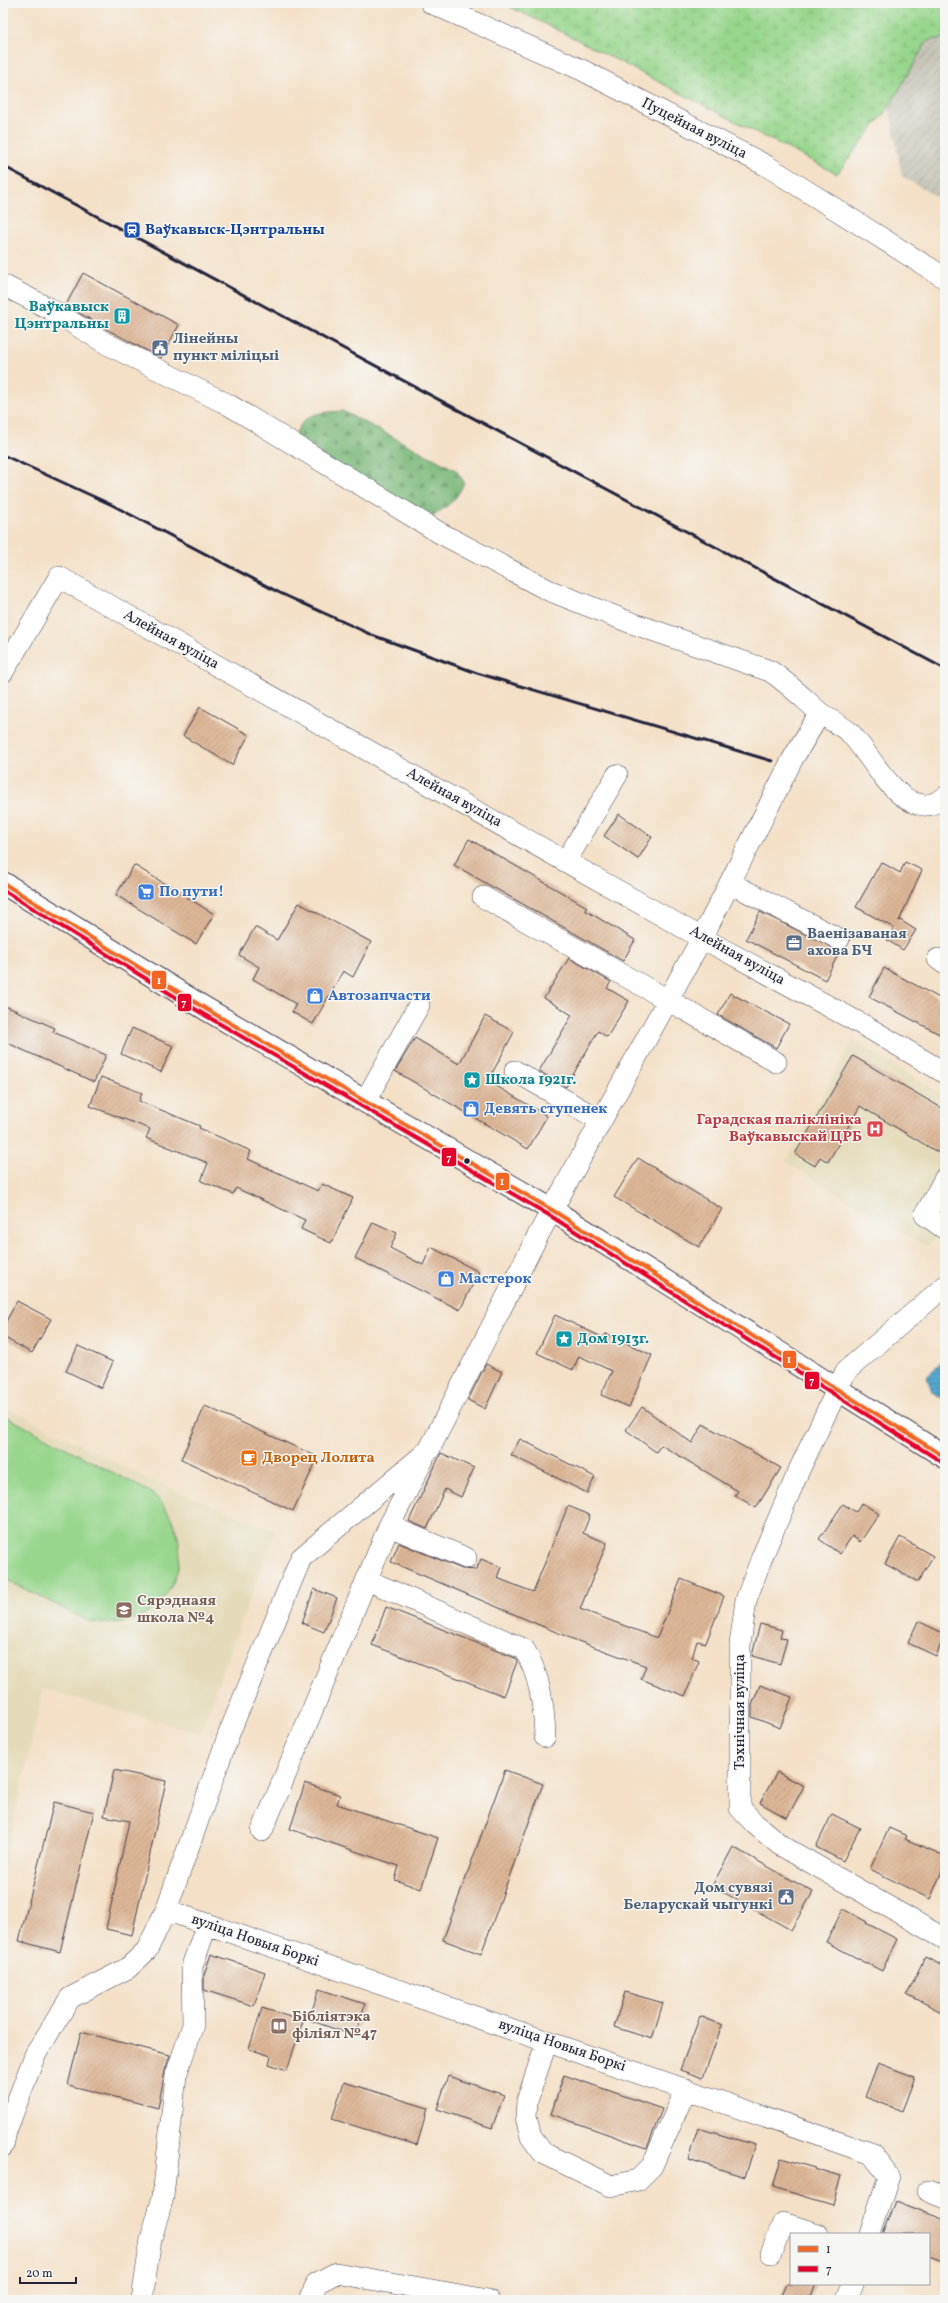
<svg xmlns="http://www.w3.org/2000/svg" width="948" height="2303" viewBox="0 0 948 2303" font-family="Vollkorn,serif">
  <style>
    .built { fill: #e5dbba }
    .industrial { fill: url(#industrial-furrows) }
    .forest { fill: url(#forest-firs); stroke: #4e6c5a }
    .wetland { fill: url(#wetland-marsh); stroke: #5c7c64 }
    .pitch { fill: #97d68c; stroke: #5c7c64 }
    .water { fill: url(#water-rules); stroke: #3b6586 }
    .building { fill: url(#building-hatch) }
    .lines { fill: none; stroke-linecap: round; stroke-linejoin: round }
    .minor-casing { stroke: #423e50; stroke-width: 22 }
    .major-casing { stroke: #423e50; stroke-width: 24 }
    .minor { stroke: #fff; stroke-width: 21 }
    .major { stroke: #fff; stroke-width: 22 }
    .rail { stroke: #22223b; stroke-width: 3 }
    .bus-1-casing { stroke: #f6f6f2; stroke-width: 7 }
    .bus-2-casing { stroke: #f6f6f2; stroke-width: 7 }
    .bus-1 { stroke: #f26522; stroke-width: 4 }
    .bus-2 { stroke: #e4002b; stroke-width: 4 }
    .bus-dot { fill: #22223b; stroke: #f6f6f2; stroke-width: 1.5 }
    .labels { text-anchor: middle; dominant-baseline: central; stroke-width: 3; stroke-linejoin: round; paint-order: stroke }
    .street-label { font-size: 15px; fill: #22223b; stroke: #f6f6f2 }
    .transit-label { font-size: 15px; font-weight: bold; fill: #164399; stroke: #f6f6f2; text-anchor: start }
    .culture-label { font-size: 15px; font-weight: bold; fill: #0d838f; stroke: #f6f6f2; text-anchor: start }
    .service-label { font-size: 15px; font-weight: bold; fill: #4e5e75; stroke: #f6f6f2; text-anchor: start }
    .shop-label { font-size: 15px; font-weight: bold; fill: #366cbe; stroke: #f6f6f2; text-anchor: start }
    .health-label { font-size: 15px; font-weight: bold; fill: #be3a42; stroke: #f6f6f2; text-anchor: end }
    .food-label { font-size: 15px; font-weight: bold; fill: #c56008; stroke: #f6f6f2; text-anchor: start }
    .education-label { font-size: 15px; font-weight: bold; fill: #785e54; stroke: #f6f6f2; text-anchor: start }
    .line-badge { stroke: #f6f6f2; stroke-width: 1.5 }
    .badge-label { font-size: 11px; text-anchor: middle; font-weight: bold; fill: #fff }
  </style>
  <defs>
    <pattern id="industrial-furrows" width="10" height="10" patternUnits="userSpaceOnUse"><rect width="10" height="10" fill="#c7c5b8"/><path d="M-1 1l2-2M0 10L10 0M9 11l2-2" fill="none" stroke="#aba99f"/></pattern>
    <pattern id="forest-firs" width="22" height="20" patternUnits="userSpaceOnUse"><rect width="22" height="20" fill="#79b778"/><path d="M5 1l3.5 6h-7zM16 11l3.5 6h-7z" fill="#639464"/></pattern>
    <pattern id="wetland-marsh" width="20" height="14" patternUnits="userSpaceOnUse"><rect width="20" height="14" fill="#97d68c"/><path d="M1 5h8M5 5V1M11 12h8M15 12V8" fill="none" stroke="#82b77a"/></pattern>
    <pattern id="water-rules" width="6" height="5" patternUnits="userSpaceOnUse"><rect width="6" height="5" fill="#54a8d0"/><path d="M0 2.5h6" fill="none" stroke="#4588aa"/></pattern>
    <pattern id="building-hatch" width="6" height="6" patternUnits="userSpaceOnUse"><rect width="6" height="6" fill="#ddb696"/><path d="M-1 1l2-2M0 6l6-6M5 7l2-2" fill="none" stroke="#bd9c82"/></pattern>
  </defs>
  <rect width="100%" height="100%" fill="#f6f6f2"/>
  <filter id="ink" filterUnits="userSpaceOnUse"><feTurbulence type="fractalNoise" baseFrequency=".025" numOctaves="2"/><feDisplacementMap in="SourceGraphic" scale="8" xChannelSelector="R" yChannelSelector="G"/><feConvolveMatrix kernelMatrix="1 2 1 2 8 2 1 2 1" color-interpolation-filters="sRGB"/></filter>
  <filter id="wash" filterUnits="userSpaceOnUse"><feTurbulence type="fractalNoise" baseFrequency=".012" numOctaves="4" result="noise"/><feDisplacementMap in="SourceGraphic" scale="16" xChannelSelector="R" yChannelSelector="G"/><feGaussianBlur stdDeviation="0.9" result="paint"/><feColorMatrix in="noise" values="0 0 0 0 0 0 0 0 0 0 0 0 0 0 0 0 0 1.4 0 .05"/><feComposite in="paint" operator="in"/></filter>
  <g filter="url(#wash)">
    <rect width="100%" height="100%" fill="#f4e0c7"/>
    <path class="built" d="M853,1040L945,1096V1228L927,1247L786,1162Z
      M3,1406L148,1479L275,1531L200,1733L43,1689L3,1872Z"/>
    <path class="industrial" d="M945,38V202L902,176L889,107L927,41Z"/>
    <path class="forest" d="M343,411L456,470L464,482C458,500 445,509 428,518L292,441C304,412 315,413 343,411Z"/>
    <path class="wetland" d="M502,3H945V38L927,41L889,107L837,174L568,35Z"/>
    <path class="pitch" d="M3,1415L152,1493C212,1549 167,1639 88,1621L3,1578Z"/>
    <path class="water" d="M945,1357V1400L932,1392L927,1377Z"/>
    <g id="blocks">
      <path class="building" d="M83,273L179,325L161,358L106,329L66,305Z
        M200,707L249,735L232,765L183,736Z
        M619,814L652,837L638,859L604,836Z
        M469,839L587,907L585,910L635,940L623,961L454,865Z
        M881,862L900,873L905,862L922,870L899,921L900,920L916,930L903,950L887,940L894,928L856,907Z
        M134,865L214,914L196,944L116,895Z
        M299,903L371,942L353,977L343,971L313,1024L292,1012L296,1004L253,979L259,967L239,955L255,927L277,940Z
        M760,912L840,951L825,980L746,939Z
        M569,958L611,982L607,988L629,1001L607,1037L598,1031L566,1087L539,1071L572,1015L544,998Z
        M884,968L945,1001V1037L869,997Z
        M730,993L789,1024L776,1048L718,1015Z
        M3,1005L55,1028L53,1032L106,1055L94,1082L3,1041Z
        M485,1016L514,1032L488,1081L547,1116L528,1149L395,1071L415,1038L459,1064Z
        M132,1028L173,1046L161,1072L121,1054Z
        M853,1056L945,1110V1144L939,1153L860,1106L828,1162L820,1157L815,1166L795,1154Z
        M101,1077L142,1093L139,1101L200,1126L199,1128L251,1151L248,1159L318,1191L322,1184L353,1198L331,1243L301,1229L305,1220L236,1188L233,1194L201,1181L208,1163L146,1138L150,1129L90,1106Z
        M638,1158L722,1209L699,1247L614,1197Z
        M373,1222L397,1233L390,1248L423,1265L431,1247L479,1272L460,1310L355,1258Z
        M17,1301L51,1319L32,1353L3,1337V1327Z
        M555,1315L604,1338L606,1334L652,1355L629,1407L601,1395L612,1371L579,1356L573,1370L537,1353Z
        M78,1346L113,1362L101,1388L66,1371Z
        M486,1364L502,1372L485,1409L468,1400Z
        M205,1406L318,1457L293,1511L181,1459Z
        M642,1407L692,1443L703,1424L781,1468L756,1508L735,1495L738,1491L661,1445L656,1452L626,1430Z
        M520,1439L595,1477L587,1493L511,1455Z
        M441,1453L474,1468L461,1497L445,1489L427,1529L409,1521Z
        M862,1503L879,1514L860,1542L852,1536L840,1554L819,1539L843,1504L856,1512Z
        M568,1506L590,1515L583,1533L607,1543L580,1609L657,1638L681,1579L724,1596L706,1643L697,1641L692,1658L699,1661L685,1696L641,1679L646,1666L570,1638L391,1562L399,1543L462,1569L476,1570L481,1559L501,1567L497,1578L533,1592Z
        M900,1537L933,1556L918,1582L885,1564Z
        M314,1589L337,1598L324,1632L302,1623Z
        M386,1607L515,1658L517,1662L504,1696L372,1645Z
        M918,1621L945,1634L936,1656L908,1643Z
        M760,1624L782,1630L780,1638L787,1639L780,1664L752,1656Z
        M760,1685L792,1697L780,1728L752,1717V1705Z
        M114,1770L166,1781L132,1935L106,1929L129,1821L104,1816Z
        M505,1770L543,1784L481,1954L443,1940Z
        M777,1772L804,1786L787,1818L760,1803Z
        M305,1783L340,1795L337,1804L438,1838L421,1889L395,1880L399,1866L290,1829Z
        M54,1802L94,1812L60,1952L19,1941Z
        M832,1814L860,1828L843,1861L816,1847Z
        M889,1828L907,1836L905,1839L945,1856V1864L930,1899L870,1869Z
        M733,1847L813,1892L791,1930L712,1886Z
        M843,1909L867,1922L866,1923L897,1939L882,1971L826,1942Z
        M211,1954L265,1972L254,2006L204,1990V1975Z
        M925,1957L945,1967V2014L907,1994Z
        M319,1989L365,2004L355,2036L309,2020Z
        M625,1992L663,2003L652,2039L614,2027Z
        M262,2008L303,2021L287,2070L269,2064L271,2056L249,2049Z
        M700,2016L722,2025L703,2078L680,2070Z
        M81,2032L170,2055L165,2071L158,2108L68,2085Z
        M878,2063L915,2077L902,2111L865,2097Z
        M564,2075L662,2109L647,2148L551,2114Z
        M448,2076L504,2095L492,2128L437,2109Z
        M344,2082L428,2108L417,2145L332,2119Z
        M698,2128L755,2145L745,2177L688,2159Z
        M781,2158L841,2176L833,2205L773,2187Z
        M896,2201L945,2220V2262L929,2256V2234H883Z
        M786,2284H816L810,2300H779Z"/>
    </g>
  </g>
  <g filter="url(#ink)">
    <use href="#blocks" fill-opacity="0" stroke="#423e50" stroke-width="1"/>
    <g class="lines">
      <g class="minor-casing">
        <path id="minor" d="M431,3L582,70L767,166L945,278
          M3,285L50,309L107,344L229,405L440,533L548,590L629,622L770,671C788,683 803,698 819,712C829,720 841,725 850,733C872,755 905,829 945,797
          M3,672L59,577L702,938L865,1026L945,1073
          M566,861L617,775
          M730,883L839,939
          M483,897L668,1000L776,1062
          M938,959L945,964
          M515,1071L601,1121
          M365,1101L419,1005
          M945,1178L925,1215L945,1229
          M945,1286L846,1371L800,1468L762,1557L746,1600L740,1645V1808L755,1824L780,1845L945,1939
          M389,1526L466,1558
          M367,1580L524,1649C540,1675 544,1706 545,1737
          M262,1831L389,1526L423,1460
          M166,1910L872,2154L889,2176L870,2234
          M547,2041L527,2101L526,2117L531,2137L543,2153L611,2186L638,2180L652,2166L686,2089
          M3,2146L6,2131L35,2055L70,1998L128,1968L147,1950L166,1910L230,1731L301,1558L429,1450L536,1239L702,938L792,760L820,713
          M928,2191L945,2198
          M771,2253L783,2223L818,2234
          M142,2300L151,2239L163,2197L176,2075L193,2025L192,1966L207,1924
          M309,2300L317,2283L336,2273L488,2300
          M847,2300L853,2284"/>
      </g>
      <g class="major-casing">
        <path id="major" d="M3,883L206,1009L552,1210L945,1457"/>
      </g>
      <use href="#minor" class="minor"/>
      <use href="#major" class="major"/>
      <path class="rail" d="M3,166C316,335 631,502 945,669
        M3,455L112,505L280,593L372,635L477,673L772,761"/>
      <g class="bus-1-casing">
        <path id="bus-1" d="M3,883L206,1009L552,1210L945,1457"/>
      </g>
      <g class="bus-2-casing">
        <path id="bus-2" d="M3,890L203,1014L549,1215L942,1462"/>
      </g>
      <use href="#bus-1" class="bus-1"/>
      <use href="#bus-2" class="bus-2"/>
    </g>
  </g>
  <defs>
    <g id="station-square" transform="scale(0.9)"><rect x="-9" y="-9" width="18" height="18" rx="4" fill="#1a4fb4" stroke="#f6f6f2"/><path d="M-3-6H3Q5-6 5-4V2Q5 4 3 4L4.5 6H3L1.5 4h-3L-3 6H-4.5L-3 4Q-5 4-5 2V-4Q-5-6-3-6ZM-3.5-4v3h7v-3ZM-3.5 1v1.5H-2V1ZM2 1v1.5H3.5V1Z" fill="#fff"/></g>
    <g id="building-square" transform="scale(0.9)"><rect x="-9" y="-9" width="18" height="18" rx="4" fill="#0f9aa8" stroke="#f6f6f2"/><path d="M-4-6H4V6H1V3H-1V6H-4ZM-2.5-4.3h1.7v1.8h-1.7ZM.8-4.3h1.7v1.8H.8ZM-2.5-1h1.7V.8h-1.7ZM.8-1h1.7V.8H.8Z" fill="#fff"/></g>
    <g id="civic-square" transform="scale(0.9)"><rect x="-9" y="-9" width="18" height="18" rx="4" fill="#5c6f8a" stroke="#f6f6f2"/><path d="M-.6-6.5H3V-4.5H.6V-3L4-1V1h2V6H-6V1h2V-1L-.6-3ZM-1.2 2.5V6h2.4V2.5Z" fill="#fff"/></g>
    <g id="supermarket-square" transform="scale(0.9)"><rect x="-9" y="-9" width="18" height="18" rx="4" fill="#3f7fe0" stroke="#f6f6f2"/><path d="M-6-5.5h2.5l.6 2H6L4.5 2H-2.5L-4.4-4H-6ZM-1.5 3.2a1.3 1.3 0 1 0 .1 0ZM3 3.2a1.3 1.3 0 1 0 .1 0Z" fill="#fff"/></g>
    <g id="office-square" transform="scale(0.9)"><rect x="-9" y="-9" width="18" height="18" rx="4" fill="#5c6f8a" stroke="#f6f6f2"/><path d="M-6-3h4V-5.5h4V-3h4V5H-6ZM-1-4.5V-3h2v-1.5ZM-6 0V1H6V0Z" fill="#fff"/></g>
    <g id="shop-square" transform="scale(0.9)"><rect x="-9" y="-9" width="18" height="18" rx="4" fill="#3f7fe0" stroke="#f6f6f2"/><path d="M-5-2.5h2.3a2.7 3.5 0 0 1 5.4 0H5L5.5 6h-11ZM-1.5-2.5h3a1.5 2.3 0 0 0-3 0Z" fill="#fff"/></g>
    <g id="sight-square" transform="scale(0.9)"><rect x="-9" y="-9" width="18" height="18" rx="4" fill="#0f9aa8" stroke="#f6f6f2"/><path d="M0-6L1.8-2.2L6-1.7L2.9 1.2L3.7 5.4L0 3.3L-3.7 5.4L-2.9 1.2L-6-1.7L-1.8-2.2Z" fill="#fff"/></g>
    <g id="hospital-square" transform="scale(0.9)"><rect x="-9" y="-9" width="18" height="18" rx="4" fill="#e0444e" stroke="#f6f6f2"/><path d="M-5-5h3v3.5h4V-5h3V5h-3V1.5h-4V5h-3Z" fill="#fff"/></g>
    <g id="cafe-square" transform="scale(0.9)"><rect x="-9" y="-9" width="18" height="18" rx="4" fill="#e8710a" stroke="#f6f6f2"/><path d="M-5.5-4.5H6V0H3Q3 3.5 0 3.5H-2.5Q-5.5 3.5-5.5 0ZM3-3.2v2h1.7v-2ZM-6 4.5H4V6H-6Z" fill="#fff"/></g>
    <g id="school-square" transform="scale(0.9)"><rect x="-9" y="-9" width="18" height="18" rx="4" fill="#8d6e63" stroke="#f6f6f2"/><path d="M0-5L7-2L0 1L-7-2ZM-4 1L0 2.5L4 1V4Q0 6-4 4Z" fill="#fff"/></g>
    <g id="library-square" transform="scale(0.9)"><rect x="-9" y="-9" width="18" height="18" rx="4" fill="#8d6e63" stroke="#f6f6f2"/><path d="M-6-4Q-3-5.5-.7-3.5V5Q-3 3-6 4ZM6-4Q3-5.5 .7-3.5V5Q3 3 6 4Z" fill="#fff"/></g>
  </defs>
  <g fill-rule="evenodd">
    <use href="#station-square" x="132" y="230"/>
    <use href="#building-square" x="122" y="316"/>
    <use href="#civic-square" x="160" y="348"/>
    <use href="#supermarket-square" x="146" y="892"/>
    <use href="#office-square" x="794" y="943"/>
    <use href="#shop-square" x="315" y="996"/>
    <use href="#sight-square" x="472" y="1080"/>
    <use href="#shop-square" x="471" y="1109"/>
    <use href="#hospital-square" x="875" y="1129"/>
    <use href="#shop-square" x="446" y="1279"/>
    <use href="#sight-square" x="564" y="1339"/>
    <use href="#cafe-square" x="249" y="1458"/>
    <use href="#school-square" x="124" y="1610"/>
    <use href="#civic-square" x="786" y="1897"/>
    <use href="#library-square" x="279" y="2026"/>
  </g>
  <circle class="bus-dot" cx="467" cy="1161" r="3.5"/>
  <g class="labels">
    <g class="street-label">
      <text transform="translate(694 129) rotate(27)">Пуцейная вуліца</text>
      <text transform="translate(171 640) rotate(29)">Алейная вуліца</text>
      <text transform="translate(454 798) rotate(29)">Алейная вуліца</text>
      <text transform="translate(737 956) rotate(29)">Алейная вуліца</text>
      <text transform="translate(740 1712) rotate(-90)">Тэхнічная вуліца</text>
      <text transform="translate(255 1941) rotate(19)">вуліца Новыя Боркі</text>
      <text transform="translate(562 2046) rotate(19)">вуліца Новыя Боркі</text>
    </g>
    <g class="transit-label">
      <text x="145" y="230">Ваўкавыск-Цэнтральны</text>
    </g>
    <g class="culture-label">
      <text x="109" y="307" text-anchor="end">Ваўкавыск<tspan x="109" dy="17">Цэнтральны</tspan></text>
      <text x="485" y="1080">Школа 1921г.</text>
      <text x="577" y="1339">Дом 1913г.</text>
    </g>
    <g class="service-label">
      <text x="173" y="339">Лінейны<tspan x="173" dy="17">пункт міліцыі</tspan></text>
      <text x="807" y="934">Ваенізаваная<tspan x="807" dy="17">ахова БЧ</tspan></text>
      <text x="773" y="1888" text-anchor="end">Дом сувязі<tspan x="773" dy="17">Беларускай чыгункі</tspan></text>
    </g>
    <g class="shop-label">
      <text x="159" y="892">По пути!</text>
      <text x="328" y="996">Автозапчасти</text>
      <text x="484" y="1109">Девять ступенек</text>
      <text x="459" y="1279">Мастерок</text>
    </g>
    <g class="health-label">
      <text x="862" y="1120">Гарадская паліклініка<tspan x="862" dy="17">Ваўкавыскай ЦРБ</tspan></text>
    </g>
    <g class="food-label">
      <text x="262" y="1458">Дворец Лолита</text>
    </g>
    <g class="education-label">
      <text x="137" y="1601">Сярэднаяя<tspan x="137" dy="17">школа №4</tspan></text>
      <text x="292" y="2017">Бібліятэка<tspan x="292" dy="17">філіял №47</tspan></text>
    </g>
  </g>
  <g class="line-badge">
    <rect x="151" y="970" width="16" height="20" rx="4" fill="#f26522"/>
    <rect x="177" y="993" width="15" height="19" rx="4" fill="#e4002b"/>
    <rect x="441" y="1147" width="16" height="20" rx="4" fill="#e4002b"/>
    <rect x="495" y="1172" width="15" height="19" rx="4" fill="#f26522"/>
    <rect x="782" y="1350" width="15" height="19" rx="4" fill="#f26522"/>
    <rect x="804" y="1371" width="16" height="19" rx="4" fill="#e4002b"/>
  </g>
  <g class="badge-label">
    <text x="159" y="984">1</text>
    <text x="184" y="1006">7</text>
    <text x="449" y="1161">7</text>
    <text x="502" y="1185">1</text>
    <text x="789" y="1363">1</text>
    <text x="812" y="1384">7</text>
  </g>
  <rect width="948" height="2303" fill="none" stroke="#f6f6f2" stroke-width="16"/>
  <rect x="790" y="2233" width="140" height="52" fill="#f6f6f2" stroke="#a1a1a9"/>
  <rect x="798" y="2246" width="20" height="6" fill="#f26522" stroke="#a1a1a9"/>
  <text x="826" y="2253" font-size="12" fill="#22223b">1</text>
  <rect x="798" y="2266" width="20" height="6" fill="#e4002b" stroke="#a1a1a9"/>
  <text x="826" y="2273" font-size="12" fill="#22223b">7</text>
  <path d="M20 2277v6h56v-6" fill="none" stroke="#22223b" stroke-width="2"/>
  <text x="26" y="2277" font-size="12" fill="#22223b" stroke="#f6f6f2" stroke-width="3" paint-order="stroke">20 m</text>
</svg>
